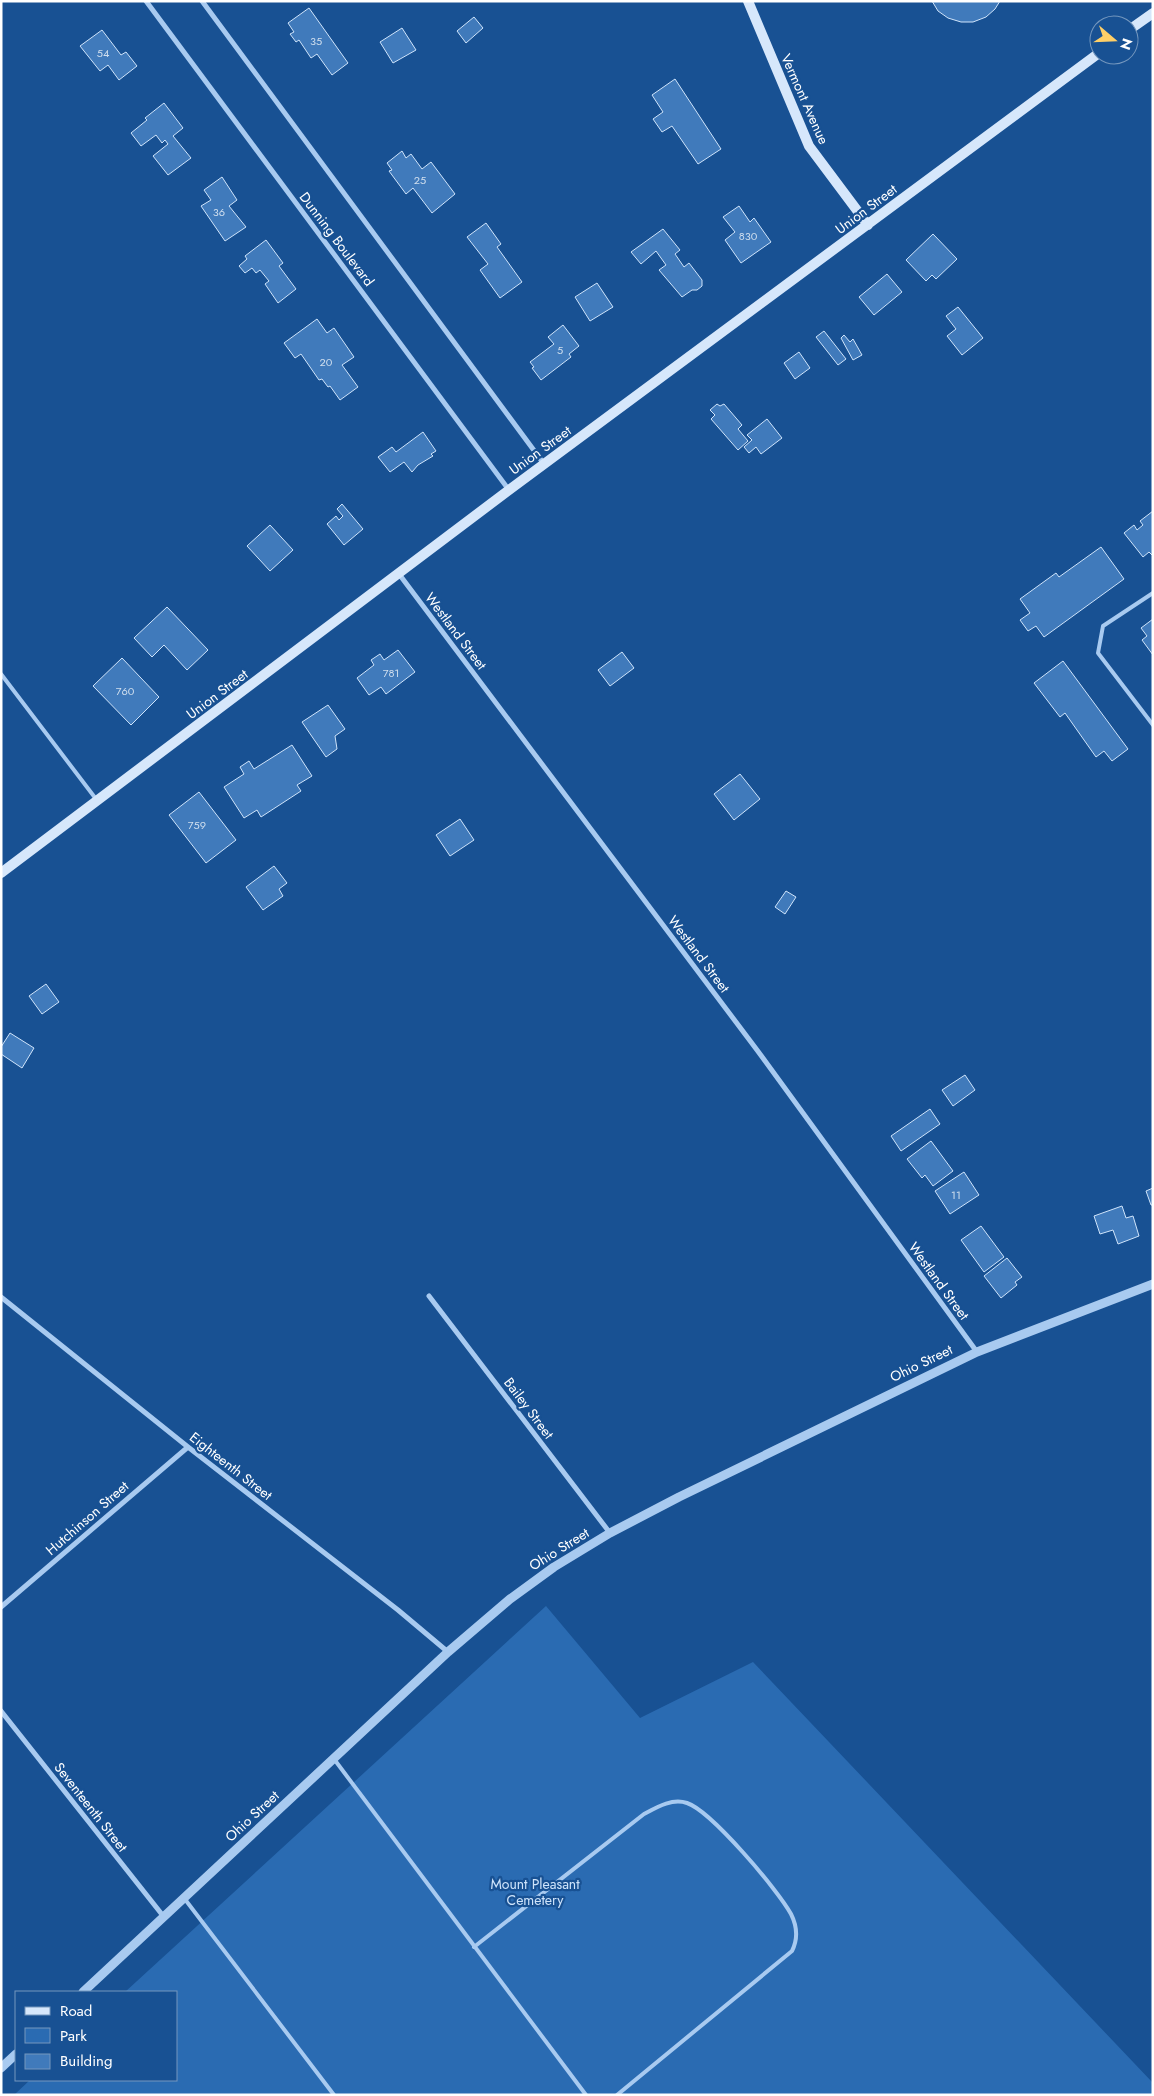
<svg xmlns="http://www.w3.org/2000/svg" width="1154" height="2096" viewBox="0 0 1154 2096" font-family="Jost,sans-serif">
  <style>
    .green { fill: #2a6bb2 }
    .building { fill: #407abb; stroke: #cfe4fb }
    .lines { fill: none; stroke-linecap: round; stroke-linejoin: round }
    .service { stroke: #a8caf0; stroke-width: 4 }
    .minor { stroke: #a8caf0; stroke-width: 5 }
    .tertiary { stroke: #a8caf0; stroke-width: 9 }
    .secondary { stroke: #d6e7fb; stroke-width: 10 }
    .labels { text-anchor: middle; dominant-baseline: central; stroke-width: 4.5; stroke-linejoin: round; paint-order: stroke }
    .number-label { font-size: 11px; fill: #cfdeee }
    .street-label { font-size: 14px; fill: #fff; stroke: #185193 }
    .park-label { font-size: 14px; fill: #cfe4fb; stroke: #185193 }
  </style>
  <rect width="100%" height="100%" fill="#185193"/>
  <path class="green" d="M546,1606L640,1718L753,1662L1153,2083V2095H14L30,2080H176V1992H125Z"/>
  <path class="building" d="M932,1H1000L995,9L986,17L973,22H961L948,18L938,11Z
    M309,8L348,63L332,75L317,54L311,58L299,40L296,42L290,34L294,32L288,23Z
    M474,17L483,28L466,43L457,31Z
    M402,28L416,50L393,63L380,42Z
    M102,30L121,55L126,52L137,66L119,80L108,65L100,71L80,46Z
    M675,79L721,149L698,164L672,126L662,132L653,119L663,112L652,95Z
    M164,103L183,128L173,136L191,158L168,175L153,156L168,144L165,140L162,143L156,135L141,146L131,133L147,120L145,118Z
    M402,151L406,158L411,154L422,169L431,162L455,194L432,213L413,188L406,194L389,171L392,170L387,163Z
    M222,177L237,200L229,206L246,227L225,241L201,206L211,200L204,190Z
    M739,206L750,222L754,218L771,242L741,263L725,240L735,232L723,217Z
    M486,223L501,244L497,247L522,282L500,298L480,270L488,264L467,237Z
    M663,229L680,250L675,254L684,267L689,263L702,280V286L697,290H692L682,297L659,270L666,265L656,251L641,264L631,252Z
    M933,234L957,259L936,279L932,275L926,281L906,260Z
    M266,240L283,263L279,266L296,289L278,303L265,284L269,281L260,270L256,273L252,268L245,273L239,266L247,259L245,256Z
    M887,274L902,292L874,315L859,297Z
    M597,283L613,307L590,321L575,297Z
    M958,307L983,338L962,355L947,336L956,329L946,316Z
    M317,319L327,333L334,328L354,357L342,365L358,387L340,400L330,386L328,387L322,379L319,380L301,354L295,358L284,343Z
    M563,325L579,346L569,354L571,357L541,380L532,368L534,367L530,362L554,344L548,337Z
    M824,331L846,359L838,365L816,337Z
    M844,335L850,342L853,339L862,355L853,360L841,338Z
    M799,352L810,368L795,379L784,363Z
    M717,404L720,406L724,404L742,425L738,429L748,441L738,450L711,419L715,415L710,410Z
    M767,419L782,438L761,454L756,447L749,453L744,447L752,440L747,435Z
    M423,432L436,451L431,454L433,456L418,465L412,472L404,462L390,472L378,457L392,447L396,452Z
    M342,504L363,529L344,545L327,524L336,516L339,520L343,516L337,509Z
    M1153,511V556L1149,552L1143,557L1124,533L1134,525L1137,530L1143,525L1140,521Z
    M270,525L293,550L270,571L247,546Z
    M1101,547L1124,579L1044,637L1036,626L1028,631L1020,620L1030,613L1020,599L1056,573L1059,577Z
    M167,607L208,650L187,670L164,645L152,657L134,638Z
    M1153,619V655L1142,640L1147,636L1141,628Z
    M398,650L415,672L386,694L381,687L369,695L357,678L374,665L371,660L380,654L384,660Z
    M622,652L634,668L610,686L598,670Z
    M122,658L159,697L131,725L93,686Z
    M1063,661L1128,749L1112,761L1104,751L1096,757L1065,713L1060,717L1034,683Z
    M328,705L345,729L335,736L337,749L326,757L302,722Z
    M292,745L312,776L297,785L301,791L261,817L257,810L244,818L224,787L244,774L240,767L249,761L254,769Z
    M740,774L760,799L734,820L714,794Z
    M199,792L236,840L206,863L169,815Z
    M460,819L474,840L450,856L436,835Z
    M274,866L287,883L279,889L283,896L263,910L246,887Z
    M786,891L796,897L785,914L775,907Z
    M46,984L59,1002L42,1014L29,996Z
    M10,1033L34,1048L22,1068L1,1054V1047Z
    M965,1075L975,1090L953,1106L942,1090Z
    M930,1109L940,1124L901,1151L891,1136Z
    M931,1141L953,1171L933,1186L925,1175L922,1178L907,1159Z
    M964,1172L979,1195L950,1214L935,1191Z
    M1153,1188V1205H1151L1146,1191Z
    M1122,1206L1126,1218L1133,1216L1139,1236L1118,1244L1113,1230L1100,1234L1094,1216Z
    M981,1226L1004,1257L984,1272L961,1240Z
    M1007,1258L1022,1277L1015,1282L1017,1285L1001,1298L984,1276Z"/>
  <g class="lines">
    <path class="service" d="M1153,593L1103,626L1098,653L1153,725
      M1,674L96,799
      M334,1759L586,2095
      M184,1898L334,2095
      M474,1947L644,1814C657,1807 672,1798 687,1803C711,1811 778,1890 791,1914C797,1926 798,1939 792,1951L617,2095"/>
    <path class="minor" d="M146,1L509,490
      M202,1L544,464
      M399,574L757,1050L977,1352
      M429,1296L610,1533
      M1,1297L188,1447L398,1610L448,1652
      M1,1607L188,1447
      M1,1711L164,1917"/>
    <path class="tertiary" d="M83,1992L448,1652L510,1599L554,1567L610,1533L679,1497L977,1352L1153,1284
      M1,2068L16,2054"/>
    <path class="secondary" d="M748,1L809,146L868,225
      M1129,30L1153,13
      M1,873L509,490L1099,53"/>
  </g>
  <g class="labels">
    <g class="number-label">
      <text x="316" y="41">35</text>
      <text x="103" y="53">54</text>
      <text x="420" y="180">25</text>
      <text x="219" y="212">36</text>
      <text x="748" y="236">830</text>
      <text x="560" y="350">5</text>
      <text x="326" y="362">20</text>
      <text x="391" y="673">781</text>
      <text x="125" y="691">760</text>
      <text x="197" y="825">759</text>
      <text x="956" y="1195">11</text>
    </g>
    <g class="street-label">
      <text transform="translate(805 99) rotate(66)">Vermont Avenue</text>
      <text transform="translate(866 209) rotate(-37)">Union Street</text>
      <text transform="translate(337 239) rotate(53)">Dunning Boulevard</text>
      <text transform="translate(540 450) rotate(-36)">Union Street</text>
      <text transform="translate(456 631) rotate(53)">Westland Street</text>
      <text transform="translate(217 694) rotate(-37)">Union Street</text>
      <text transform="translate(699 954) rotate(53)">Westland Street</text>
      <text transform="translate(939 1281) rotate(54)">Westland Street</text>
      <text transform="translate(921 1363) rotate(-26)">Ohio Street</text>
      <text transform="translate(529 1408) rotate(53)">Bailey Street</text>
      <text transform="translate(231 1466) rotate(38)">Eighteenth Street</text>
      <text transform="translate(87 1518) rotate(-41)">Hutchinson Street</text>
      <text transform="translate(559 1549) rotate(-32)">Ohio Street</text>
      <text transform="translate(91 1807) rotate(52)">Seventeenth Street</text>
      <text transform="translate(252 1816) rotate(-43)">Ohio Street</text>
    </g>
    <g class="park-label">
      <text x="535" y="1884">Mount Pleasant<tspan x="535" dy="16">Cemetery</tspan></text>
    </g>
  </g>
  <rect width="1154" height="2096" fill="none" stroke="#ffffff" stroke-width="5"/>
  <rect x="15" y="1991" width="162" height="90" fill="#185193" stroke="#7497be"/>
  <rect x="25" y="2007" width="25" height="8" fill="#d6e7fb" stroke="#7497be"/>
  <text x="60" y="2016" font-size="15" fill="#ffffff">Road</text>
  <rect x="25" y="2028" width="25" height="15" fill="#2a6bb2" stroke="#7497be"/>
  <text x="60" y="2041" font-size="15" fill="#ffffff">Park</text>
  <rect x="25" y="2054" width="25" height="15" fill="#407abb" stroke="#7497be"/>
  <text x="60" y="2066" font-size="15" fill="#ffffff">Building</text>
  <g transform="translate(1114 40) rotate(109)"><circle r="24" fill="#185193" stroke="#7497be"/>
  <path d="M0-4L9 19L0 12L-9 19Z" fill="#ffcf67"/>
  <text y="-8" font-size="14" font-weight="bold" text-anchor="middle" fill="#ffffff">N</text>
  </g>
</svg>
